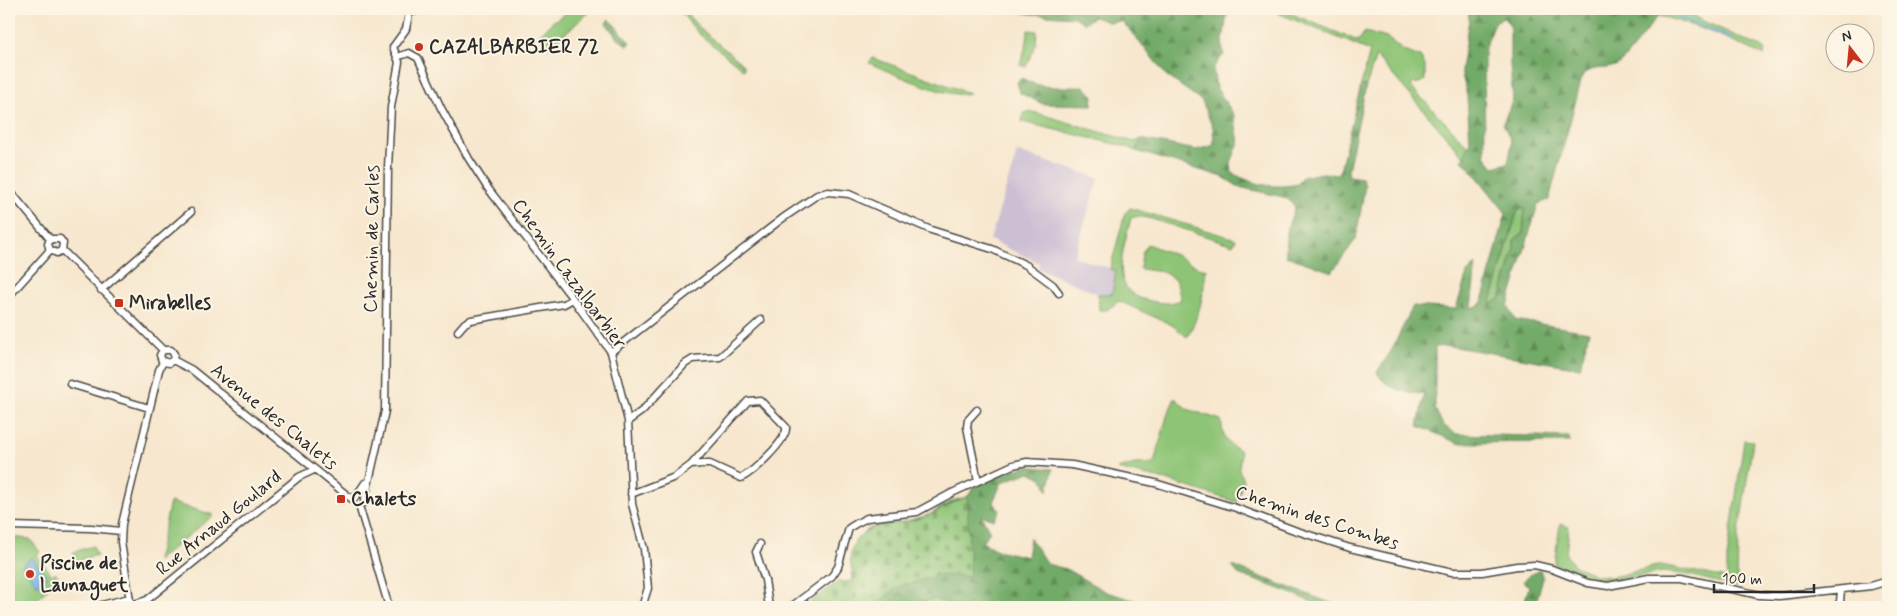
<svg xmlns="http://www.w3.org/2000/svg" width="1897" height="616" viewBox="0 0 1897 616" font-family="Mynerve,sans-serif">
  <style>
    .industrial { fill: #ccbfd4 }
    .grass { fill: #8ec476; stroke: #5c7850 }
    .forest { fill: url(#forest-firs); stroke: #4e6a49; fill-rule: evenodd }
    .cemetery { fill: url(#cemetery-stones); stroke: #5c7850 }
    .park { fill: url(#park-crowns); stroke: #5c7850 }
    .water { fill: #6ba9dd; stroke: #4b6a84 }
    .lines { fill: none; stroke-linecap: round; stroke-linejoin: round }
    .stream { stroke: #6ba9dd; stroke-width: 2 }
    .minor-casing { stroke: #4a4743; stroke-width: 9 }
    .minor { stroke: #fff; stroke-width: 6 }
    .poi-dot { fill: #c8321e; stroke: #fcf5e5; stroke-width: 2 }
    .labels { text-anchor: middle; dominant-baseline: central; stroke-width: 4; stroke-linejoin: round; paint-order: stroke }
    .poi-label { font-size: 19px; font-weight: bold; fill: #2b2b2b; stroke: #fcf5e5; text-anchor: start }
    .street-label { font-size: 19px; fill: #2b2b2b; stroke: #fcf5e5 }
  </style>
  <defs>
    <pattern id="forest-firs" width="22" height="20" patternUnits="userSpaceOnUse" patternTransform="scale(1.25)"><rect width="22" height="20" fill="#72aa67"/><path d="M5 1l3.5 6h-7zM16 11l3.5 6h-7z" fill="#5e8b55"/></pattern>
    <pattern id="cemetery-stones" width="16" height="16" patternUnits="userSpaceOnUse" patternTransform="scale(1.25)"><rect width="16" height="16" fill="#8ec476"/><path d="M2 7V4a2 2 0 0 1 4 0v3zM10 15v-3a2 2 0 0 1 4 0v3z" fill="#749f61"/></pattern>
    <pattern id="park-crowns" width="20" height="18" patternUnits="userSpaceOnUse" patternTransform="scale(1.25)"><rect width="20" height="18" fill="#8ec476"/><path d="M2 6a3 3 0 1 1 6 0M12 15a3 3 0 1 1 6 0" fill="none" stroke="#749f61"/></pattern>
  </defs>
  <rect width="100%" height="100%" fill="#fcf5e5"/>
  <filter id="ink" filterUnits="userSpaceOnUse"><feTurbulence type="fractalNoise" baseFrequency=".02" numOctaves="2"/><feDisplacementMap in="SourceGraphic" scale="10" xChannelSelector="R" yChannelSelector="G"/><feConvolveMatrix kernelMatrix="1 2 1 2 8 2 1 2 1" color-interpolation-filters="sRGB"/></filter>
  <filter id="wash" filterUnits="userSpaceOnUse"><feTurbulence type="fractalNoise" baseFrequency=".0096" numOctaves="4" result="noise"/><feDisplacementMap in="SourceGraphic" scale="20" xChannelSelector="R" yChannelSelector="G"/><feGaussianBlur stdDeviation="1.12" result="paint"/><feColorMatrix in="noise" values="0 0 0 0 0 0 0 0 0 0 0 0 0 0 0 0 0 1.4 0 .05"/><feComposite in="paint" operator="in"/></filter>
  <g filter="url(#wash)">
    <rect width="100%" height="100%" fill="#f7e7ce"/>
    <path class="industrial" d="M1017,152L1099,178L1074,257L1116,270L1112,295L1098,294L1038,268L1039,263L990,240Z"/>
    <path class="grass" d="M571,9H593L548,48L538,36L551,23Z
      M678,9H684C699,32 725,47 744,66V70L699,34Z
      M1273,9H1280L1358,41L1365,32L1387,38L1404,51L1420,57L1425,65V80L1419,83L1411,84L1412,88L1468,146L1464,157L1376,56L1366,86L1361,85L1370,51L1275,12Z
      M1661,9H1677L1765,49L1764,56C1734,40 1691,23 1658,16Z
      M1028,30L1037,31L1036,44L1026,67L1020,65L1027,42Z
      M873,58L969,93C951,101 888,71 869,63Z
      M1030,111L1134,142L1142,139L1136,151L1128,147L1022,122L1023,114Z
      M1130,208L1236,239L1233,245L1152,219L1138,216L1131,218C1124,247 1107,292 1147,300C1160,303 1168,305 1181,300L1176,280L1163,272L1140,269L1142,253L1147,244L1176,255L1201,269H1206C1204,293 1200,316 1187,337L1172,325L1119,301L1107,310H1099L1098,294H1112L1116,271L1110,269L1125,213Z
      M1520,208H1525L1523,233L1514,240V250L1500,299L1490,305L1517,212Z
      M1175,398L1187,409L1221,420C1223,437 1226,444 1241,451L1239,470L1244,480L1236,502L1166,480L1117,469L1135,464L1154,463L1167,416Z
      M1744,440L1753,441L1738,539L1737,587L1689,575L1663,572L1615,580L1591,579L1554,564L1560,524L1569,527L1566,555L1575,566L1596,575L1612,577L1661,565L1727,578V558Z
      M170,502L214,515L157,561Z
      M9,537L30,539L40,552L37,555L52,575L55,572L59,577L30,607H17L9,590Z
      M933,599L963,607H902Z"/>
    <path class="forest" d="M1008,9H1228L1222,46L1224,54L1213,68L1216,87L1234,115L1239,142L1231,163L1232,173C1256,185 1273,189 1298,184L1302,177L1322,173L1339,174L1361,85L1366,86L1348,170L1349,176L1362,178L1365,185L1356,239L1332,272L1286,256V232L1295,207L1287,198L1239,187L1223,177L1136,151L1142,139L1196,150L1214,145L1213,128L1202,101L1167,76L1122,21L1108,22L1094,17L1084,23L1074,17L1030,14Z
      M1468,9H1661L1658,16C1649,26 1626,60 1617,65C1605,71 1597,65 1583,74L1549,200L1538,204L1508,306L1515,320L1589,332L1580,368L1449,346L1435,347V409L1443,425L1456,434L1569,437L1570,442L1458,443L1418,426L1424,394C1406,393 1386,390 1377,372L1391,351L1413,306L1456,309L1467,273L1476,264L1471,308L1481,305L1506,213L1470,168L1462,161L1470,142L1467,96L1461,70L1469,19ZM1504,18L1510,25V65L1513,99L1503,123L1512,143L1508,163L1494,167L1485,156L1484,50L1496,21ZM1520,208H1525L1523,233L1514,240V250L1500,299L1490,305L1517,212Z
      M609,19L630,42L628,46L617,38L606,23Z
      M1022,78C1041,90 1062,87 1084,86L1093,96L1092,105L1043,104L1020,93L1017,82Z
      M1027,466L1053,469L1048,491L1043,479L1030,472L1002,482L993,502L1000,510L994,520L981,515L990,532L982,542L997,550L1027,557L1030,538L1047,564L1066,569L1106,592L1158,607H963L933,599L902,607H870L876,602L855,541L866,530L878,525L896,524L929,515L952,501L967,497L975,487L1004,473Z
      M1232,566L1339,606L1361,607H1322L1296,595L1238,574Z
      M1540,570L1543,577L1535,607H1523L1529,586L1523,582L1529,575Z"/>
    <path class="cemetery" d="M967,497L970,577L938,575L899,587L870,607H803L838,582L853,581C853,571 849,561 851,552C859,520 894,526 918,519C936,514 950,502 967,497Z"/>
    <path class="park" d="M93,546L97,555L77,561L73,552Z"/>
    <path class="water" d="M32,557L47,577L37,585L22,565Z"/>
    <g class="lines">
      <path class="stream" d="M1660,9L1730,38"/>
    </g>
  </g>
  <g filter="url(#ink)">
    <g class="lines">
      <g class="minor-casing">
        <path id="minor" d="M410,12L426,9
          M397,57L409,53L418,58L441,108L469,159L487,187L573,299L611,352L628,421L632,504L644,549L648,588L642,607
          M9,190L50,239
          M50,239L48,244L50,250L57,253L62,250
          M50,239H60L63,243L62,250
          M62,250L163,350
          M101,290L191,212
          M9,296L50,250
          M458,331L465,323L471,320L564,304L573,299
          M163,350L160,355L162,361L169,363L173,360
          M163,350H171L174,354L173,360
          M611,352L783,218L817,195L828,192L849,194L931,230L992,249L1026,265L1053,285L1059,293
          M173,360L192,370L353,500
          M70,384L149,408
          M977,410L968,420L967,427L978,481
          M628,421L642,411L685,364L693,359L720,357L761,320
          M631,494L675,477L691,465L702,464H710L741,478C753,472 788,440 786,427L760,400L748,401L691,465
          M355,498L365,483
          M364,503L385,411L388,168L391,107L399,62L393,47L406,29L410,9
          M360,509L389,607
          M9,526L91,528L121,531
          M760,544L756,552L765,580L769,607
          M131,605L147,600L299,477L314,470
          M94,607L129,598
          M131,607L121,542L122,524L159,370L163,362
          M791,607L832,576L838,567L849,528L857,523L867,518L917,512L952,493L1013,465L1027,462L1072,465L1155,483L1236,508L1294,530L1350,548L1452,572H1482L1517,566L1535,565L1552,569L1588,583L1608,586L1649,578H1682L1759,595L1779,596L1871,586L1888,581
          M1836,607L1840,602L1841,590"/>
      </g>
      <use href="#minor" class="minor"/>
    </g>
  </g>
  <g class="poi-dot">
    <circle cx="419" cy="47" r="5"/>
    <rect x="114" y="298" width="10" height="10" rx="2.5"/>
    <rect x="336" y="494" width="10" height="10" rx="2.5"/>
    <circle cx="30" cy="574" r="5"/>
  </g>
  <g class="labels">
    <g class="poi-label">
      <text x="429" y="47">CAZALBARBIER 72</text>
      <text x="129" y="303">Mirabelles</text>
      <text x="351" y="499">Chalets</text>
      <text x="40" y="563">Piscine de<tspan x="40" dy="22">Launaguet</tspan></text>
    </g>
    <g class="street-label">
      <text transform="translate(372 239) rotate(-89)">Chemin de Carles</text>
      <text transform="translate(569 274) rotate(54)">Chemin Cazalbarbier</text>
      <text transform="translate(274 417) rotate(39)">Avenue des Chalets</text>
      <text transform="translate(1317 518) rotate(18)">Chemin des Combes</text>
      <text transform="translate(219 523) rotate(-39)">Rue Arnaud Goulard</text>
    </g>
  </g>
  <rect width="1897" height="616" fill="none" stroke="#fcf5e5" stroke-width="30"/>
  <g transform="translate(1850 48) rotate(344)"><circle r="24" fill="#fcf5e5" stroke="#a8a49b"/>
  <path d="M0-4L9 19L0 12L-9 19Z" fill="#c8321e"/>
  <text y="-8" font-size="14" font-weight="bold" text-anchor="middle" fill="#2b2b2b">N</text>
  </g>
  <path d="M1714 584v8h100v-8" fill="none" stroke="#2b2b2b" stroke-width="2.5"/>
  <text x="1722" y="584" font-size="15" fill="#2b2b2b" stroke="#fcf5e5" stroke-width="4" paint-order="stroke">100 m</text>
</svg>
